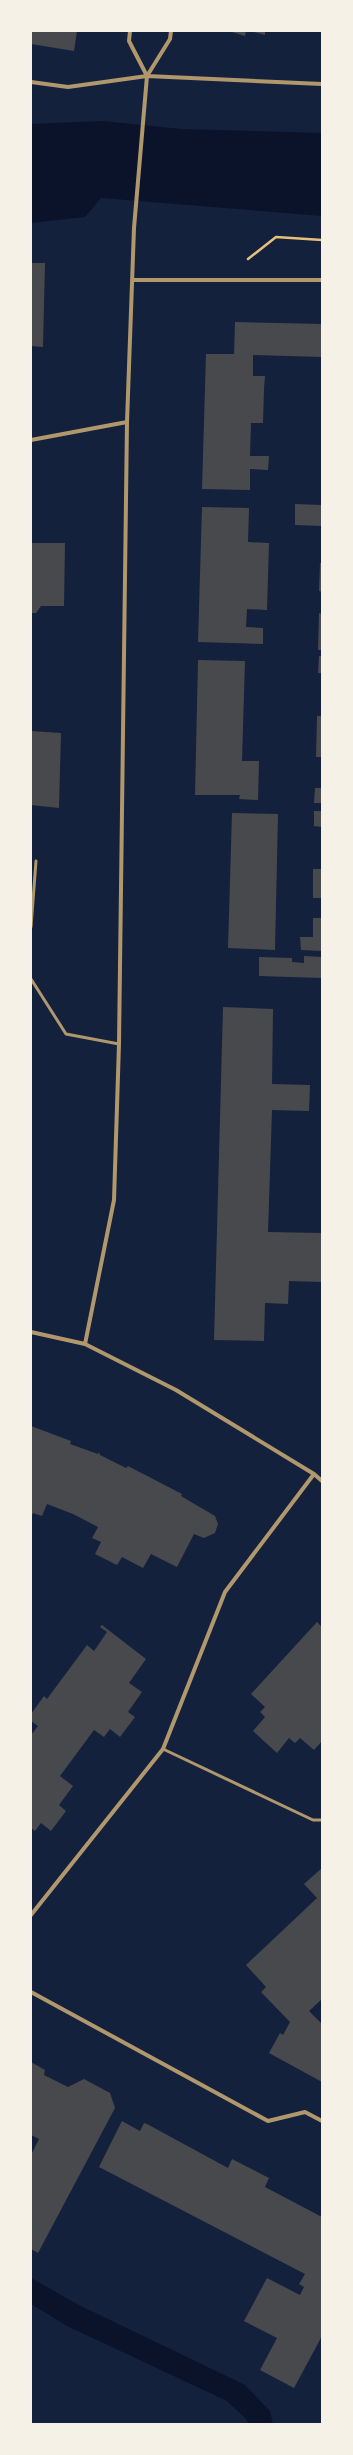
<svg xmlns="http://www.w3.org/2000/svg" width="353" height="2455" viewBox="0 0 353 2455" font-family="Rubik,sans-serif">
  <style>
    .water { fill: #0b132b }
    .building { fill: #48494c }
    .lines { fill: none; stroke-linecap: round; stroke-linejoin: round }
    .path { stroke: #e5c07b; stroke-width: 2.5 }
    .service { stroke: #b1986c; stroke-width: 3 }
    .minor { stroke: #b1986c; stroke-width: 4 }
  </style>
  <rect width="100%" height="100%" fill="#14213d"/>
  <path class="water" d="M103,121L182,129L322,133V216L101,198L85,217L31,223V124Z
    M31,2278L79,2305L245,2385L270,2411L273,2424H248L247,2420L227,2401L67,2326L31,2304Z"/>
  <path class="building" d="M31,31H77L74,51L31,44Z
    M229,31H246L245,36Z
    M250,31H265V35Z
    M31,263H45L43,347L31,346Z
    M235,322L322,324V357L253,355V376H265L264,389L263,423H251L250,456H269L268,470L250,469V490L202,489L206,354H234Z
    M295,504L322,505V526L295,525Z
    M202,507L249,508L248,542L269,543L267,610L247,609L246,627L263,628V644L198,642Z
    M31,543H65L64,606H41L36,613H31Z
    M320,563H322V592L319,591Z
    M319,613L322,614V650H318Z
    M319,656H322V673H318Z
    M198,660L245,661L242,761H259L258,800L239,799L240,795H195Z
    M317,716H322V757H316Z
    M31,731L61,733L59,808L31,805Z
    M315,788H322V803H314Z
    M314,811H322V827L314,826Z
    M232,813L278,814L275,950L228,948Z
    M313,869H322V898H313Z
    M313,918H322V951L301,950L300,937H313Z
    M304,956L322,957V978L259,976V957L292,958V962L304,963Z
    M223,1007L273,1009L272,1084L310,1085L309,1111L272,1110L268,1232L322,1233V1282L289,1281L288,1304L265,1303L264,1341L214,1340Z
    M31,1426L71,1441L70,1444L98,1454L99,1452L100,1455L126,1468L128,1466L182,1494L181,1496L215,1516L218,1524L215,1533L204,1538L194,1534L177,1567L151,1554L143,1568L122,1557L117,1565L95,1554L101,1542L92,1538L98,1527L73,1514L47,1504L42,1516L33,1513L31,1517Z
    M317,1622L322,1627V1741L314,1750L300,1738L295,1743L289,1738L277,1753L253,1731L265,1717L260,1712L265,1707L251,1694Z
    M102,1625L146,1659L129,1683L142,1692L128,1712L135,1717L120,1737L110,1729L104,1737L94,1730L60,1776L73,1786L59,1805L66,1811L51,1831L41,1823L35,1831L31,1828V1735L38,1726L31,1721V1714L44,1696L47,1699L87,1645L94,1651L107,1632L100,1627Z
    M322,1868V1999L309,2011L322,2024V2082L269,2053L280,2033L283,2035L290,2022L261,1992L266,1987L246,1965L317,1898L304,1884Z
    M31,2062L45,2070L44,2075L68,2087L84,2079L110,2093L115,2108L38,2253L31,2249V2155L39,2139L31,2135Z
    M122,2121L140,2131L144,2123L147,2124L228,2168L232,2159L269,2178L265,2187L322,2217V2336L294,2388L260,2370L277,2338L244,2321L267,2278L300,2295L304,2287L299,2284L305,2274L99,2167Z"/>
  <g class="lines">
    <path class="path" d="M248,259L276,237L322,240"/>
    <path class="service" d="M31,927L36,861
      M31,979L66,1034L119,1044
      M163,1749L313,1820H322"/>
    <path class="minor" d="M130,31L129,41L147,76
      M31,82L68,87L147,76L322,84
      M132,280H322
      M31,440L127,422
      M31,1332L85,1344L176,1390L314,1474L322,1481
      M85,1344L114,1200L119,1044L127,422L134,228L147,76L170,39L171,31
      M31,1915L163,1749L225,1592L314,1474
      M31,1992L268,2121L305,2112L322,2121"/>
  </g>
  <rect width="353" height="2455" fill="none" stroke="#f6f1e7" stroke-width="64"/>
</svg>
